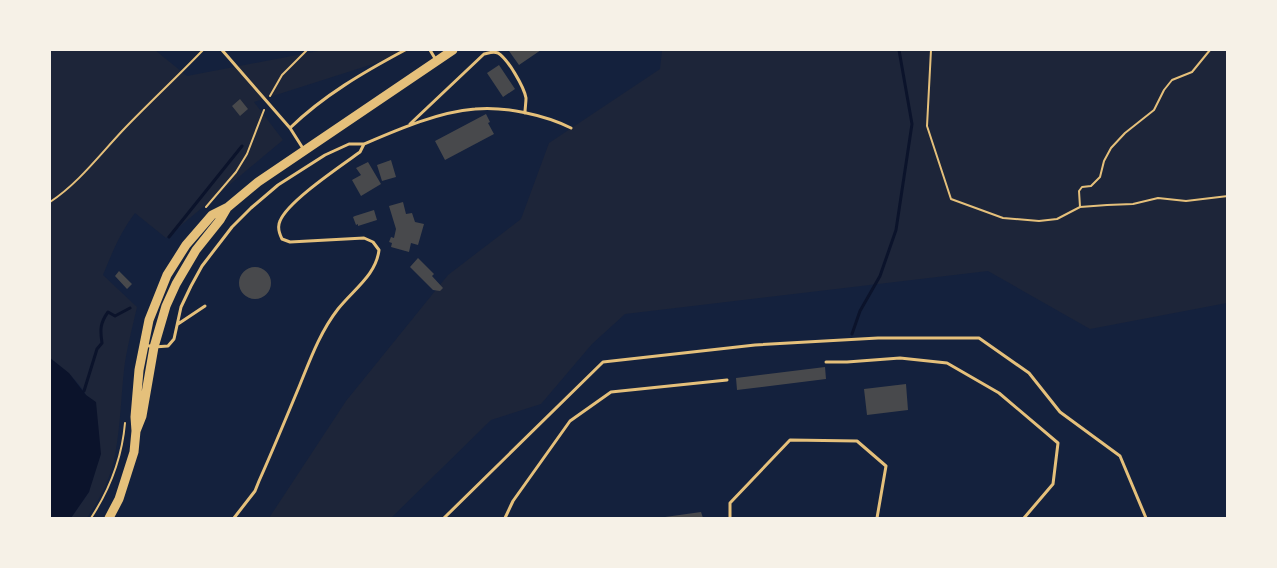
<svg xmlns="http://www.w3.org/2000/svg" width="1277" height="568" viewBox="0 0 1277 568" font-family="Roboto,sans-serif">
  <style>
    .green { fill: #1d2539 }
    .water { fill: #0b132b }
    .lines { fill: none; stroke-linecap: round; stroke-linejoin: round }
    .stream { stroke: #0b132b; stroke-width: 3 }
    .building { fill: #48494c }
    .path { stroke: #e5c07b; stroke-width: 2 }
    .service { stroke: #e5c07b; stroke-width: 3 }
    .primary { stroke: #e5c07b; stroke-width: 9 }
  </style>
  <rect width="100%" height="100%" fill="#14213d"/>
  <path class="green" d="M50,50H155L187,76L318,51L320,50H412L395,57L254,102L283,140L166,238L135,213C121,231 112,253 103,275L137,307C133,325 128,343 125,362C121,392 121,424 115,455C111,478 100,499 87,518H71L89,492L99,435C97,422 93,406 86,395C77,379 63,368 50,358Z
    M662,50H1227V303L1090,329L988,271L625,314L592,344L541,404L491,420L391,518H269L346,401L448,275L521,219L549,143L660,69Z"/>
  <path class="water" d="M50,358L69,373L86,395L96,402L101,454L89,492L71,518H50Z"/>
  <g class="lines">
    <path class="stream" d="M169,237L242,146
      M852,334L860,311L880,276L896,230L912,124L899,50
      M84,391L97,349L102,343C100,330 100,323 108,312L115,316L130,308"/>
  </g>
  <path class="building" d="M511,50H541L519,65L509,51Z
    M499,65L515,89L503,97L487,73Z
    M240,99L248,109L240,116L232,106Z
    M486,114L490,122L488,123L494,134L445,160L435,141Z
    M391,160L396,177L382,181L377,165Z
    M368,162L381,184L361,196L352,180L361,175L356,168Z
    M403,202L406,214L412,213L415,222L424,224L418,245L411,243L409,252L391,247L392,243L389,242L391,237L394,238L396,229L389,206Z
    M374,210L377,220L358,226V224L356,225L353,217L355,216Z
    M418,258L434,274L432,276L443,288L440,291L433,290L410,267Z
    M239 283a16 16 0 1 1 32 0a16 16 0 1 1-32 0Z
    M119,271L132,284L127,289L115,276Z
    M825,367L826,379L737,390L736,378Z
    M906,384L908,410L867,415L864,389Z
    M701,512L703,518H665V517Z"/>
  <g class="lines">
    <path class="path" d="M931,50L927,126L951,199L1003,218L1039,221L1057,219L1080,207L1107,205L1133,204L1158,198L1186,201L1228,196
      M270,96L282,75L307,50
      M50,202C79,183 101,153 125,128C151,101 178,76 203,50
      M206,207L236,172L247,154L264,110
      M1080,207L1079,191L1082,187L1091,186L1100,177L1104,161L1111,148L1125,133L1154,110L1164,90L1172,80L1192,72L1210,50
      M91,518C110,489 122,458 125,423"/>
    <path class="service" d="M222,50L290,128L304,150
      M430,50L436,60
      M410,124L484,54C489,53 493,51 498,53C508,59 524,87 526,98C526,103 525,108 525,113
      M290,128C324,95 364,72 405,50
      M364,144C399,129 438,112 475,109C504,106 545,115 571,128
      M178,324L205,306
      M145,345L154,347L168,346L174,339L181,307L191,286L202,266L232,227L251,208L278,185L325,155L349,144H364L360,152C341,166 288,201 280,221C277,227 279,233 282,239L290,242L364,238L373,242L379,250C376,275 354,289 338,309C320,332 310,360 299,387C286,418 273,450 259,481L255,491L234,518
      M826,362H847L900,358L947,363L999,393L1058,443L1053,484L1024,518
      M444,518L603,362L755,345L878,338H979L1029,373L1060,412L1120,456L1146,518
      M505,518L513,501L570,421L611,392L727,380
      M730,518V503L790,440L857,441L886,466L877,518"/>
    <path class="primary" d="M136,431L135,417L139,370L149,320L167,275L186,245L212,215L228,207L258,182L453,50
      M109,518L119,499L134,452L136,431L142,416L154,347L166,306L176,284L196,250L220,220L227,208"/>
  </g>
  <rect width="1277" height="568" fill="none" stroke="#f6f1e7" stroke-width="102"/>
</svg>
